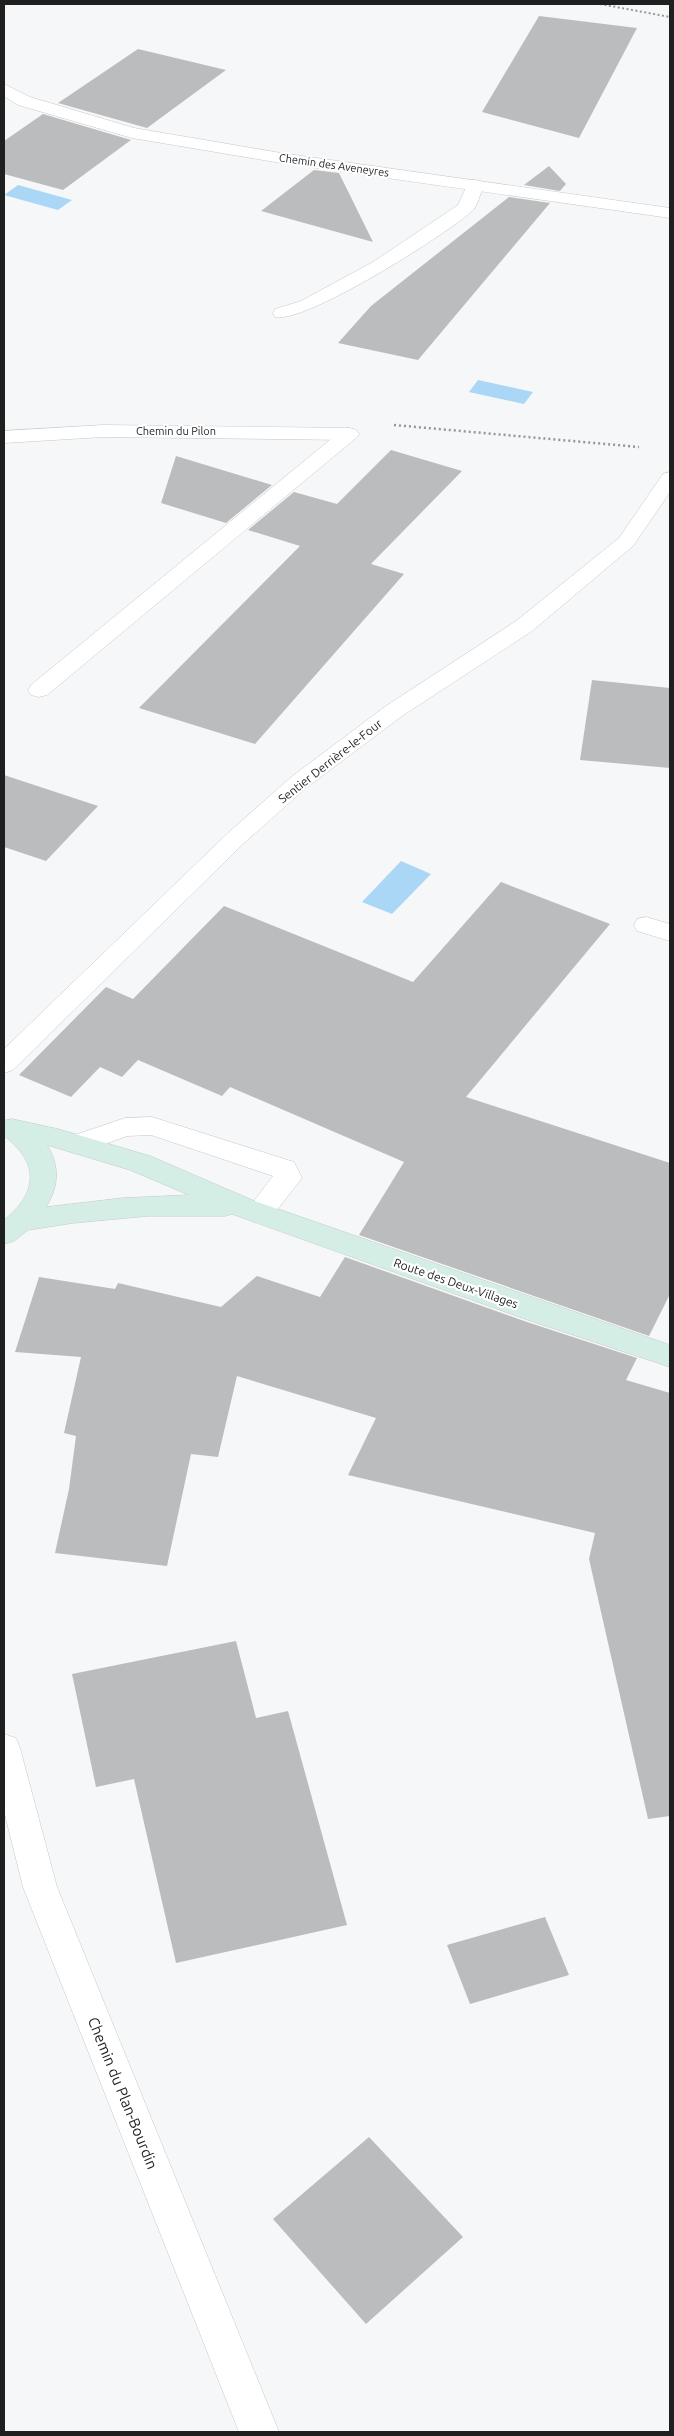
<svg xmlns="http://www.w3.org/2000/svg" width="674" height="2436" viewBox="0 0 674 2436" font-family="Ubuntu,sans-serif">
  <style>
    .water { fill: #a9d7f5 }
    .building { fill: #bbbcbe }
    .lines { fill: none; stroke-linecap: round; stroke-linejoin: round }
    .lane-casing { stroke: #c7c8c9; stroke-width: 1 }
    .street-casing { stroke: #c7c8c9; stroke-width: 1 }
    .secondary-casing { stroke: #c7c8c9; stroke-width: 1 }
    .path-far1 { stroke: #969698; stroke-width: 2; stroke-dasharray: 2 2.5; stroke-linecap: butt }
    .path { stroke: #969698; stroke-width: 2.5; stroke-dasharray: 2 3; stroke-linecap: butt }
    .lane { fill: #fff; fill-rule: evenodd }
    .street { fill: #fff; fill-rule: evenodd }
    .secondary { fill: #d5eee5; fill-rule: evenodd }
    .labels { text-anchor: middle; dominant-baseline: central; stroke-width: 4.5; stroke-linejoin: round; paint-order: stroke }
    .far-street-label { font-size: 11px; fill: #1f1f20; stroke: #fff }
    .street-label { font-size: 12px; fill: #1f1f20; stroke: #fff }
    .near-street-label { font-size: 15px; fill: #1f1f20; stroke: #fff }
  </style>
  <rect width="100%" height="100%" fill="#f6f7f9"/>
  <path class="water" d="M18,185L72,200L58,210L4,195Z
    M478,380L533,392L524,404L469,392Z
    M401,861L431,874L392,914L362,902Z"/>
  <path class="building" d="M539,16L637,28L579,138L482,112Z
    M138,49L226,70L147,128L58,103Z
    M43,114L131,140L63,190L4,174V141Z
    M549,166L566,184L560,191L524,185Z
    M314,170L339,173L373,242L261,211Z
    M509,197L550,203L418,360L338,343L371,306Z
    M391,450L462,471L371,564L404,574L255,744L139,708L300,546L248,530L294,492L337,504Z
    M176,456L272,485L226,523L161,503Z
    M592,680L670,688V768L580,760Z
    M4,775L98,806L46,861L4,847Z
    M501,882L610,924L466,1097L670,1163V1294L649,1336L359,1235L404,1162L230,1087L222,1096L138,1060L122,1077L100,1067L71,1097L19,1075L106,987L133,999L224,906L413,982Z
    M345,1257L527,1322L637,1358L626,1380L670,1393V1816L648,1819L589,1559L595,1533L348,1475L376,1418L237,1376L218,1457L191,1454L167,1566L55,1553L69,1489L76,1436L64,1433L81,1357L15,1352L39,1277L115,1289L118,1283L221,1307L257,1276L320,1297Z
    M236,1641L256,1718L288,1711L347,1925L176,1963L134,1779L96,1787L72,1674Z
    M545,1917L569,1975L470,2004L447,1945Z
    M369,2137L463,2237L366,2324L273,2219Z"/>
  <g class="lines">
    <g class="lane-casing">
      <path id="lane" d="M475,180L481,181L484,185C480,193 478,207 471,212C445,235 305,324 275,317L273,313L275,309L301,301L373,262L458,205L469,181Z
        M349,428L356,430L359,434L356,438L47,695L39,697L31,695L28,690L31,685L342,430Z
        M646,917L670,924V941L637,931L634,925L637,919Z
        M152,1117L294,1162L302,1178L269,1220L259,1223L249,1220L245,1213L273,1176L151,1135L127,1136L78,1154L69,1151L65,1144L69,1137L125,1118Z"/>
    </g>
    <g class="street-casing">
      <path id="street" d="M4,84L30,97L134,128L281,153L670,208V218L281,163L132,138L18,105L4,96Z
        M103,425L349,428L356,430L359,434L356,438L349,440L103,437L4,443V431Z
        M670,472V492L633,546L532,631L402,716L306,788L244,843L13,1070L4,1073V1049L228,833L290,778L386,706L516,621L619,538L663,474Z
        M4,1734L16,1738L20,1748L57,1887L279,2432H239L23,1887L4,1811Z"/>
    </g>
    <g class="secondary-casing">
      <path id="secondary" d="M12,1119L58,1129L150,1156L252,1200L670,1345V1367L528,1320L232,1214L225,1216H148L73,1223L28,1230L14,1241L4,1244V1220C39,1192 39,1162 4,1136V1121ZM47,1145L130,1170L189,1195L123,1198L46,1207C59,1186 60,1166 47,1145Z"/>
    </g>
    <path class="path-far1" d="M600,4L670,17"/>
    <path class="path" d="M394,425L639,447"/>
    <use href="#lane" class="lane"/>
    <use href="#street" class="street"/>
    <use href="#secondary" class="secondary"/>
  </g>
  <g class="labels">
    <g class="far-street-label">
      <text transform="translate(334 165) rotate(8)">Chemin des Aveneyres</text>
      <text x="176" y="431">Chemin du Pilon</text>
    </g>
    <g class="street-label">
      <text transform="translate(330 761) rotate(-38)">Sentier Derrière-le-Four</text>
      <text transform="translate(456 1283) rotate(19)">Route des Deux-Villages</text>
    </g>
    <g class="near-street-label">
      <text transform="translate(123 2093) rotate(68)">Chemin du Plan-Bourdin</text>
    </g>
  </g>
  <rect width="674" height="2436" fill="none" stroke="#1f1f20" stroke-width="10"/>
</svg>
